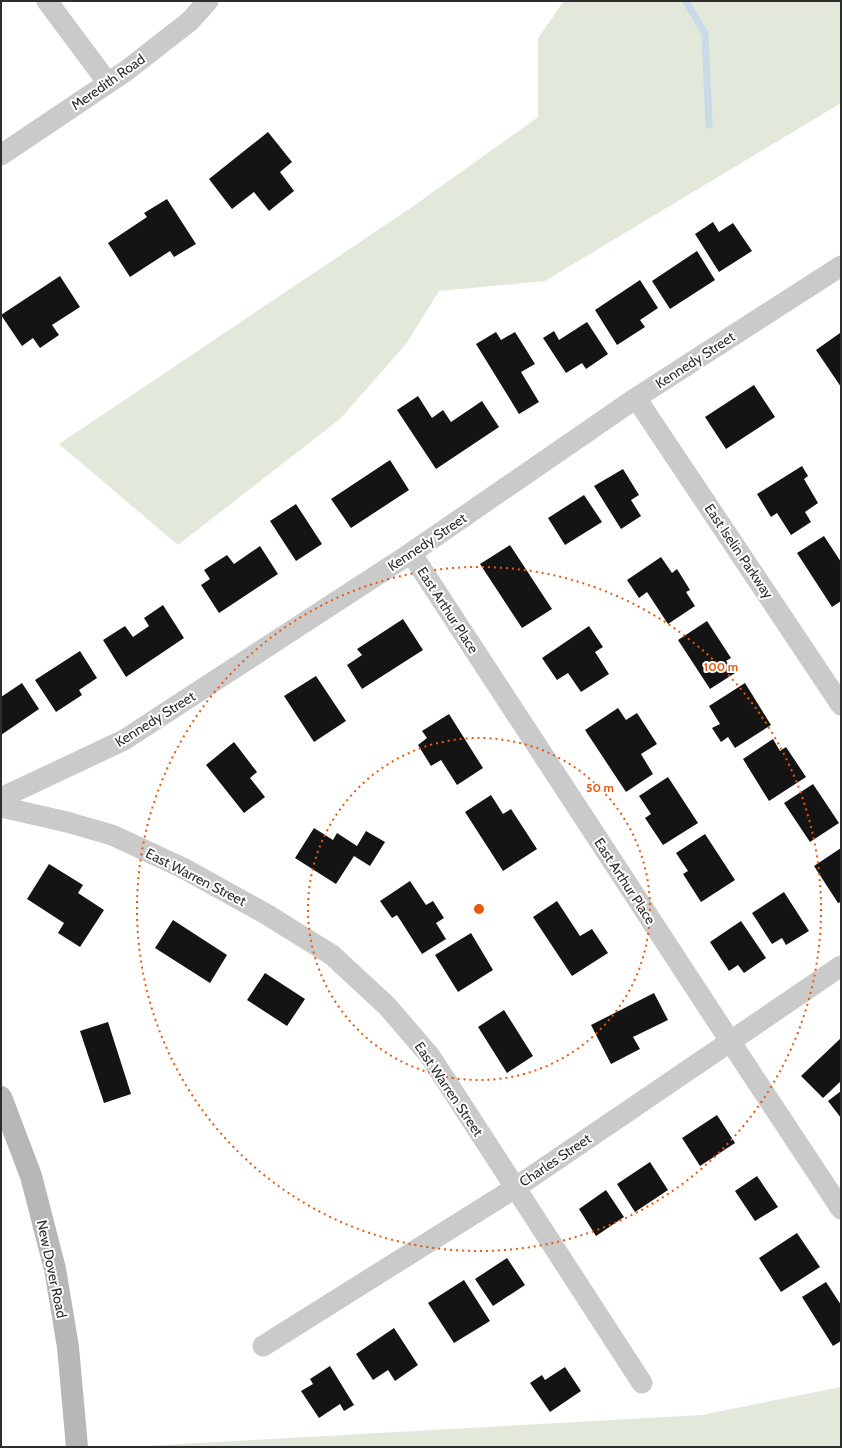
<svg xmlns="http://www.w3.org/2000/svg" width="842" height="1448" viewBox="0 0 842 1448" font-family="Cabin,sans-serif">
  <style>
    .green { fill: #e2e9db }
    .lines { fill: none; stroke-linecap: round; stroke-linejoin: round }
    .stream { stroke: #c9dae8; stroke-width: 7 }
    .building { fill: #141414 }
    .street { stroke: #cacaca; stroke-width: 21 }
    .secondary { stroke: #b7b7b7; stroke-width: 22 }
    .ring { fill: none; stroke: #e8590c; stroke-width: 2; stroke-dasharray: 2 4 }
    .labels { text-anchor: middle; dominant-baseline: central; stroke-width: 4; stroke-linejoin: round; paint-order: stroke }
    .street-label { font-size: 14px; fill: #2d2d2d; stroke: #fff }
    .centre { fill: #e8590c; stroke: #fff; stroke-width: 2 }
    .ring-label { font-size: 12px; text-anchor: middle; font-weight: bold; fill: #e8590c; stroke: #fff; stroke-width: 4; stroke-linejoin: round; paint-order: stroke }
  </style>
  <rect width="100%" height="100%" fill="#fff"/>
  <path class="green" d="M564,1H841V103L545,281L439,291L406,344L340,419L178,545L59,444L412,207L538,117V38Z
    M841,1387V1447H128L701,1415Z"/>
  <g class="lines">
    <path class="stream" d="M686,1L705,34L709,125"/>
  </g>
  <path class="building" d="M268,132L292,162L280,172L294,191L269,211L254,192L232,209L209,179Z
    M167,199L196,244L174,257L170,251L130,277L108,243L147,217L144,213Z
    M713,222L719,232L733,223L752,251L719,272L695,234Z
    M697,251L715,280L670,309L652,281Z
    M60,276L80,307L52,325L59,335L40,348L33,338L22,346L1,315Z
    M640,280L658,308L640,320L645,327L617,345L595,310Z
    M587,322L608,354L586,369L582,363L566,373L543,338L554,331L559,340Z
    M496,332L501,340L515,332L535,364L521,372L539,402L519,414L476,344Z
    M840,333L841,335V387L816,350Z
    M754,385L775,417L726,449L705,417Z
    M418,396L432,418L443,410L451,422L482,401L499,427L436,469L397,410Z
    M390,460L409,490L351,528L331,499Z
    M802,466L808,476L804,479L818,503L805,512L811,522L791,535L777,513L771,517L757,494Z
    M623,469L639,495L631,500L641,516L621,529L594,486Z
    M584,495L602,522L565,545L548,518Z
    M296,504L322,544L296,561L270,521Z
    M824,536L841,562V601L832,607L797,553Z
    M510,545L552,609L522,628L480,564Z
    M260,546L278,574L219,613L201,585L210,579L204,570L227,555L234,564Z
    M661,557L672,573L677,569L690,590L686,592L695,606L668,624L647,592L639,598L627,580Z
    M163,605L184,638L126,677L103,640L125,626L133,637L149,626L144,618Z
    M403,619L423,650L362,689L347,665L362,655L357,649Z
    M707,621L731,658L726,661L735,673L710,689L678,640Z
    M589,626L603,647L595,652L609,674L581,692L568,673L557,680L542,658Z
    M80,651L97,678L79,690L82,695L56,712L35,680Z
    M316,676L346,721L314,742L284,696Z
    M22,683L39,709L1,735V697Z
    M745,683L771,725L735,748L728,737L721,742L712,728L720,724L709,706Z
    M618,708L626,720L637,713L657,744L641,754L653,774L626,792L585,730Z
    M449,714L483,768L457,785L441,760L431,766L418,745L427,738L422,731Z
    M773,739L780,751L786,747L806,777L769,801L743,759Z
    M234,742L257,772L250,778L265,797L244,813L206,765Z
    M668,777L698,823L663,845L645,818L651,814L639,796Z
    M813,784L839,823L810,842L784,803Z
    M491,795L503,814L511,809L537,849L503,871L465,812Z
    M314,828L333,840L337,833L357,846L366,831L385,842L370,866L354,856L336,884L295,858Z
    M705,834L735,880L701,902L683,874L688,871L676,853Z
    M841,848V902L838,903L814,866Z
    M49,864L83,885L78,893L104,910L80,947L58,933L64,923L27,899Z
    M410,881L426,905L433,901L444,918L436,923L446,939L422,954L397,915L392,918L380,901Z
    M784,892L809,931L786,945L782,938L772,944L752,913Z
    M557,901L580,936L592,929L608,953L572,976L533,917Z
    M173,920L227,955L210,983L155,948Z
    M741,921L766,958L744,973L738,965L729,971L710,942Z
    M471,933L493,970L458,992L435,955Z
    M265,973L305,999L287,1026L247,1000Z
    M654,993L668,1020L633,1037L640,1049L611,1064L591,1025Z
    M504,1010L533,1056L507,1073L478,1027Z
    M108,1022L131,1094L104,1103L80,1031Z
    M841,1038V1081L823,1098L801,1076Z
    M841,1091V1118L828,1101Z
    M717,1115L735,1143L700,1166L682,1138Z
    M650,1162L668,1190L635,1212L617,1184Z
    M757,1176L778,1207L755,1221L735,1191Z
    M606,1190L624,1217L596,1236L579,1209Z
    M797,1233L820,1267L781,1292L759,1258Z
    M507,1258L525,1285L493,1306L475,1279Z
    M464,1280L490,1321L454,1343L428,1303Z
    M826,1282L841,1305V1341L833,1346L802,1297Z
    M394,1328L418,1365L395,1381L388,1370L373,1380L356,1354Z
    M330,1366L354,1405L344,1411L340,1404L319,1418L301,1391L313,1384L310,1379Z
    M565,1367L581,1391L550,1412L530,1383L542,1375L545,1380Z"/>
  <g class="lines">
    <path class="street" d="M47,1L108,83
      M1,155L126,71L190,21L208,1
      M636,398L841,705
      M411,553L730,1041L841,1209
      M1,798L124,740L411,553L636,398L841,266
      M1,807L67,822L112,835L183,868L266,914L332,955L387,1006L430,1056L642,1383
      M263,1346L515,1188L841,966"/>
    <path class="secondary" d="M1,1097L31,1176L55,1269L68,1347L77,1447"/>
  </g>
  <g class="ring">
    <circle cx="479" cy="909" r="171"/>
    <circle cx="479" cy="909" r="342"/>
  </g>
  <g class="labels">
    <g class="street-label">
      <text transform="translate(108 82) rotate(-35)">Meredith Road</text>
      <text transform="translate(695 360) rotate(-33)">Kennedy Street</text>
      <text transform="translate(427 542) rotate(-34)">Kennedy Street</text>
      <text transform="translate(739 551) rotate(56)">East Iselin Parkway</text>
      <text transform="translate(448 610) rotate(57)">East Arthur Place</text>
      <text transform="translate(155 719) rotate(-32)">Kennedy Street</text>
      <text transform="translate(196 877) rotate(27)">East Warren Street</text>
      <text transform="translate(625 881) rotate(57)">East Arthur Place</text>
      <text transform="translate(449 1089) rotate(56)">East Warren Street</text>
      <text transform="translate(555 1160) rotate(-34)">Charles Street</text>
      <text transform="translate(52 1269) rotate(78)">New Dover Road</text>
    </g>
  </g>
  <circle cx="479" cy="909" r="6" class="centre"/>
  <g class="ring-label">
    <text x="721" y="671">100 m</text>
    <text x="600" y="792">50 m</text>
  </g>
  <rect width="842" height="1448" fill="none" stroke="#2d2d2d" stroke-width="4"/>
</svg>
